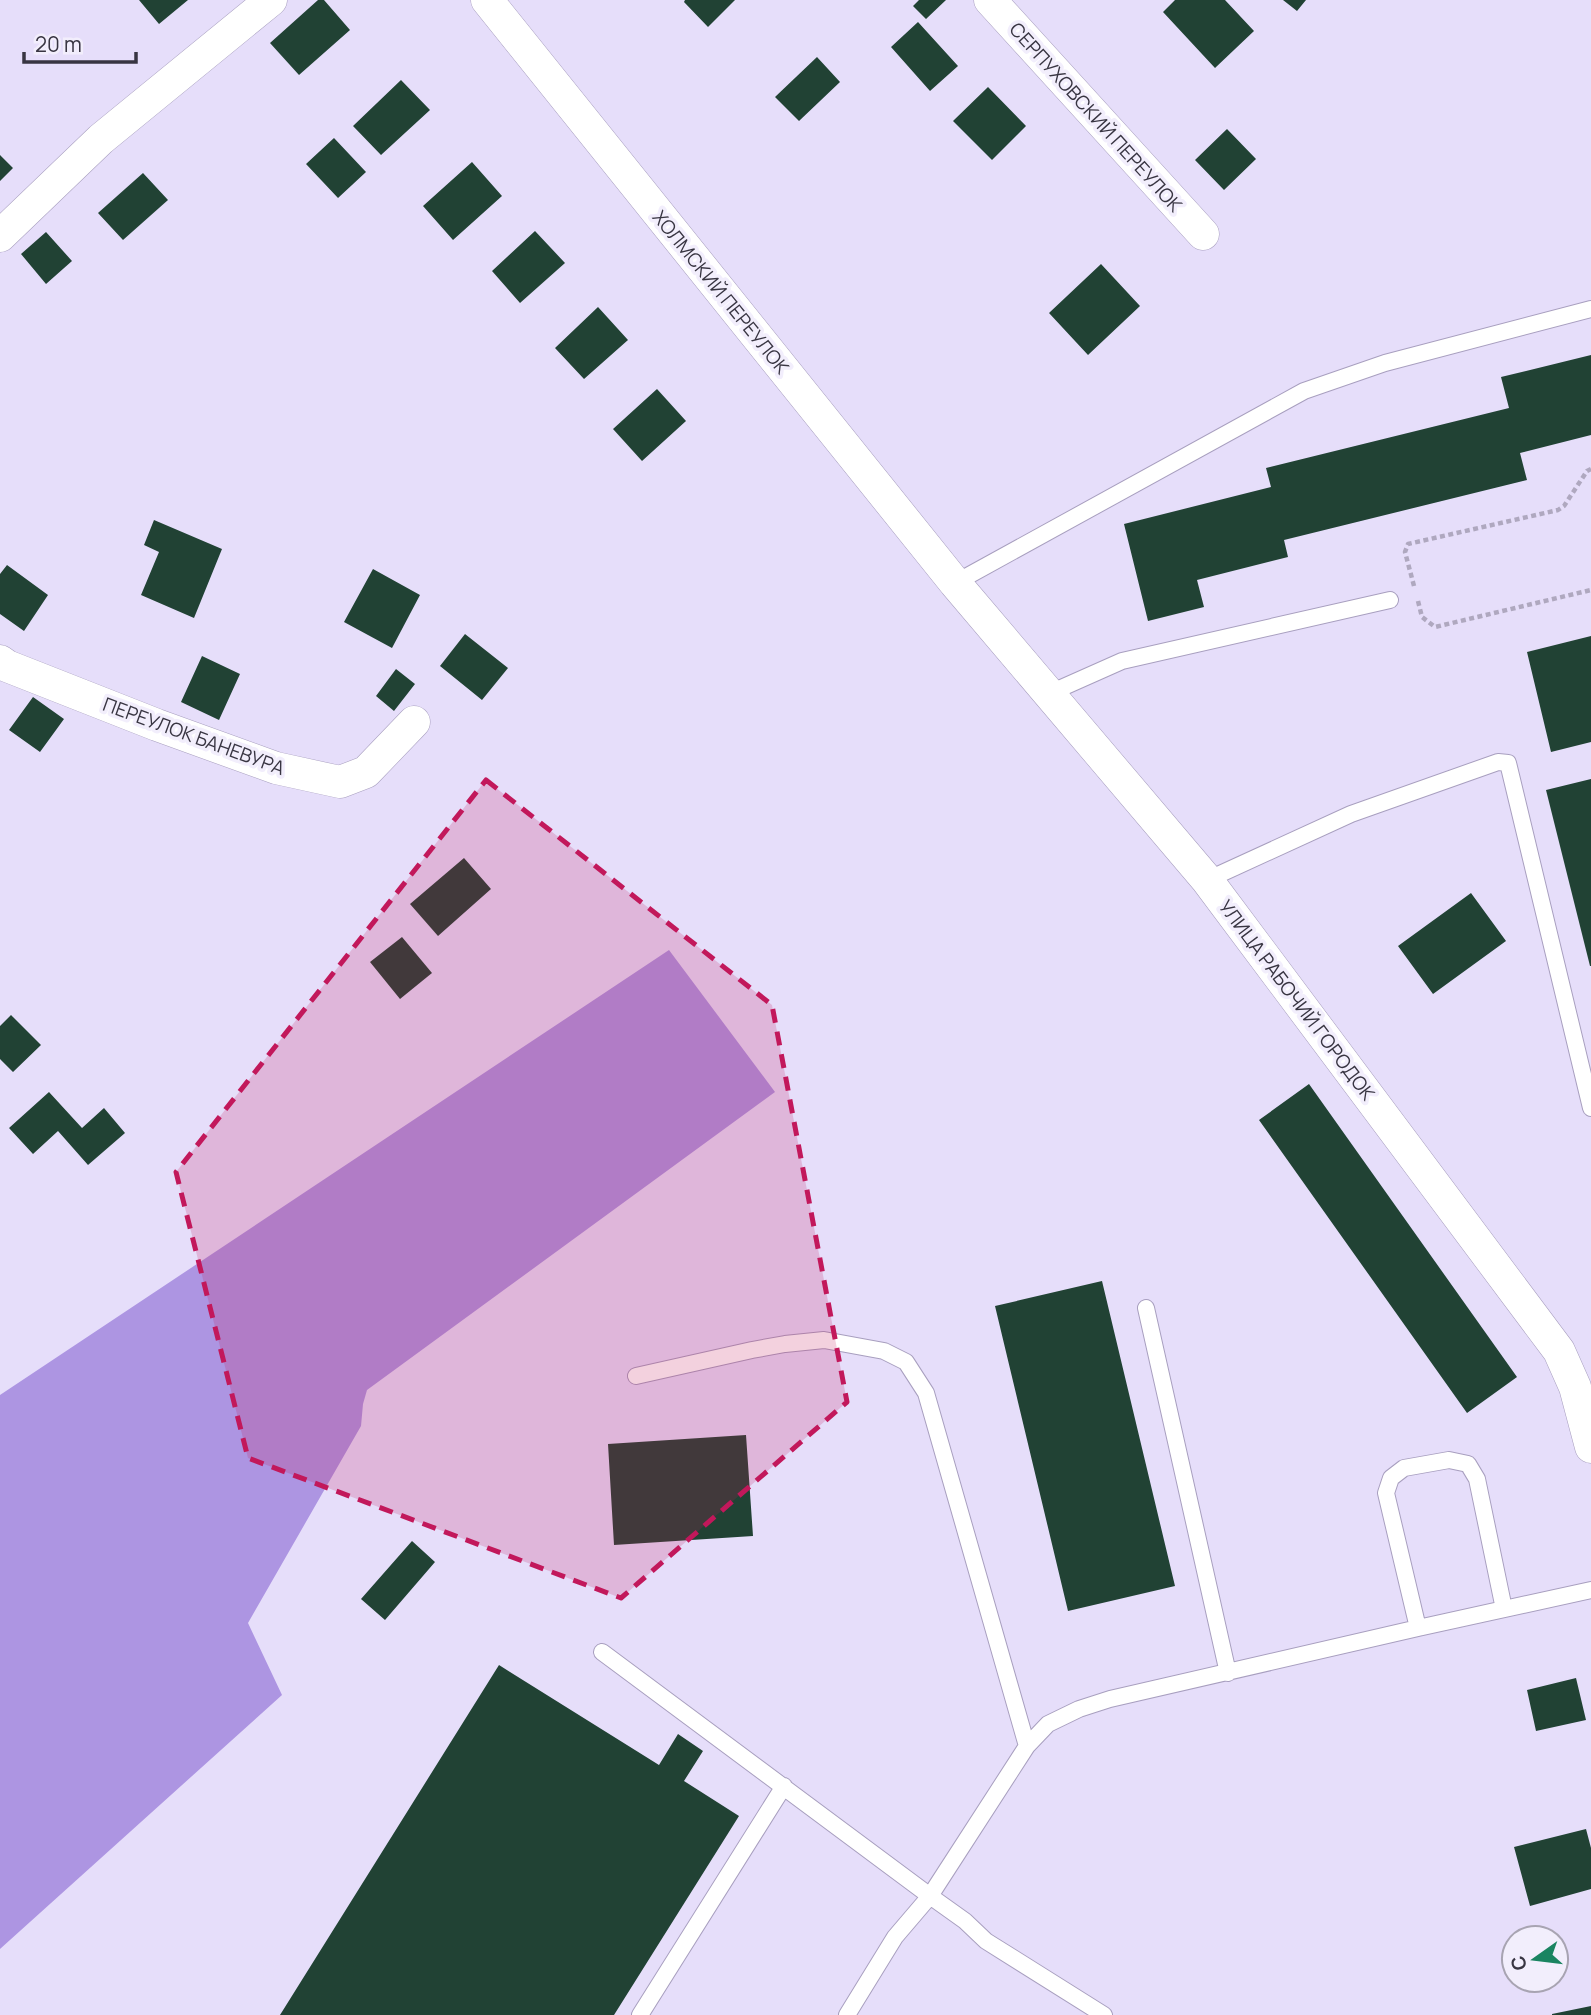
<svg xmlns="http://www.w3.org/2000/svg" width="1591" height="2015" viewBox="0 0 1591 2015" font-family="Manrope,sans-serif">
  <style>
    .forest { fill: #ad95e2 }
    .building { fill: #214234 }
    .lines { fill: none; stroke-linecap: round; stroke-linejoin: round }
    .lane-casing { stroke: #a89fbf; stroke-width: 18 }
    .street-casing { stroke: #a89fbf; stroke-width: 33 }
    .path { stroke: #afa8bf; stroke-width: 4.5; stroke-dasharray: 5 3.5; stroke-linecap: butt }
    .lane { stroke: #fff; stroke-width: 16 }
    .street { stroke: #fff; stroke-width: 32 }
    .marked { fill: #c2185b; fill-opacity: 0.2; stroke: #c2185b; stroke-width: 5; stroke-dasharray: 14 9; stroke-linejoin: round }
    .labels { text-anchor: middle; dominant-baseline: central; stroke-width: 7; stroke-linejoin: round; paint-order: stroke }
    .street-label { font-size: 19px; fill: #383542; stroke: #f2eefc }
  </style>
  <rect width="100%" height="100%" fill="#e6defa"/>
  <path class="forest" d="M669,950L775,1092L367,1390L363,1404L361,1426L248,1623L282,1695L0,1949V1395Z"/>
  <path class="building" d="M139,0H188L159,24Z
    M318,0H324L350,30L299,75L270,43Z
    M685,0H735L708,27L684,2Z
    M919,0H946L926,19L913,6Z
    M1175,0H1225L1254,31L1215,68L1163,12Z
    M1283,0H1306L1297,11Z
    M918,22L958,66L930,91L891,47Z
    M817,57L840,82L799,121L775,97Z
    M401,80L430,110L381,155L353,126Z
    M988,87L1026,126L992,160L953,121Z
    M1227,129L1256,159L1224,190L1195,160Z
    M334,138L366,172L338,198L306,164Z
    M0,155L13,168L0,181Z
    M472,162L502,196L453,240L423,206Z
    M143,173L168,200L123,240L98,213Z
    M535,231L565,263L520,303L492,271Z
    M46,232L72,261L46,284L21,254Z
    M1101,264L1140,306L1088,355L1049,313Z
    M598,307L628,340L584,379L555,348Z
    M1591,355V435L1520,453L1527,480L1284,540L1288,557L1197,580L1204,607L1148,621L1124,524L1271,487L1266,468L1509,408L1501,377Z
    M657,389L686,421L642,461L613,429Z
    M154,520L222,549L194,618L141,595L159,552L144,545Z
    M7,565L48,595L24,631L0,614V574Z
    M373,569L420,595L392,648L344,622Z
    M465,634L508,668L482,700L440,666Z
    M1591,636V742L1551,752L1527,652Z
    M202,656L240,674L219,720L181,702Z
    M396,669L415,684L394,711L376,696Z
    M33,697L64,719L40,752L9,730Z
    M1591,779V966H1590L1546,790Z
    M464,858L491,889L438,936L410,904Z
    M1471,893L1506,941L1433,994L1398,946Z
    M402,937L432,973L400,999L370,962Z
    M11,1015L41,1045L13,1072L0,1059V1026Z
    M1309,1084L1517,1377L1467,1413L1259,1120Z
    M49,1092L82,1128L104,1108L125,1133L88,1165L58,1131L33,1154L9,1128Z
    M1102,1281L1175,1586L1068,1611L995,1306Z
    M746,1435L753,1536L614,1545L608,1444Z
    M412,1541L435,1562L385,1620L361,1599Z
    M499,1665L659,1765L678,1734L703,1751L684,1781L739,1816L614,2015H280Z
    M1576,1678L1586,1720L1536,1731L1527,1690Z
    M1586,1829L1591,1848V1889L1530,1906L1514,1847Z
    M1591,2006V2015H1552V2014Z"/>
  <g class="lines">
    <g class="lane-casing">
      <path id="lane" d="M955,583L1304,391L1385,363L1591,309
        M1050,693L1122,661L1390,600
        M1207,880L1351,814L1498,762L1508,763L1591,1108
        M1146,1308L1228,1673
        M636,1376L752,1350L785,1344L824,1340L884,1351L906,1362L926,1393L1027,1746
        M1504,1609L1477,1479L1468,1464L1449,1460L1404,1468L1391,1478L1386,1493L1418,1628L1591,1590
        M602,1652L930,1896L1027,1746L1048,1724L1079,1709L1110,1699L1418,1628
        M640,2015L784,1786
        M847,2015L895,1937L930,1896L965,1921L986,1941L1104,2015"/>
    </g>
    <g class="street-casing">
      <path id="street" d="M487,0L955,583L1207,880L1559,1351L1575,1387L1591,1447
        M990,0L1203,234
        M0,236L101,139L271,0
        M0,661L7,666L157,725L276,768L340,782L366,772L414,722"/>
    </g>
    <path class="path" d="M1414,586L1405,552L1408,544L1558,510L1564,506L1587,471L1591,469
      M1418,601L1422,617L1435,627L1591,590"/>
    <use href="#lane" class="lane"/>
    <use href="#street" class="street"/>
  </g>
  <path class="marked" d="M486,780L772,1005L847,1402L621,1598L248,1458L176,1172Z"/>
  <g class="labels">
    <g class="street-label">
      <text transform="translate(1096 117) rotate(48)">СЕРПУХОВСКИЙ ПЕРЕУЛОК</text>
      <text transform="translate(721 292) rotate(51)">ХОЛМСКИЙ ПЕРЕУЛОК</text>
      <text transform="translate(194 736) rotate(20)">ПЕРЕУЛОК БАНЕВУРА</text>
      <text transform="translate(1297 1000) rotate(53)">УЛИЦА РАБОЧИЙ ГОРОДОК</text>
    </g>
  </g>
  <g transform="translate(1535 1959) rotate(256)"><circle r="33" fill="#f2eefc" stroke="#a8a4b2" stroke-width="2"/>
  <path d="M0-5L12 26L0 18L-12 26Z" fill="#1a8461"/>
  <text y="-10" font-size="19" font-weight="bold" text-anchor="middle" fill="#383542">С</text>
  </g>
  <path d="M24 52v10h112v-10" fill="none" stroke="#383542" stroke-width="3.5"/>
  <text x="35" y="52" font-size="21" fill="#383542" stroke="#f2eefc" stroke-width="5" paint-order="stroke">20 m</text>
</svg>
